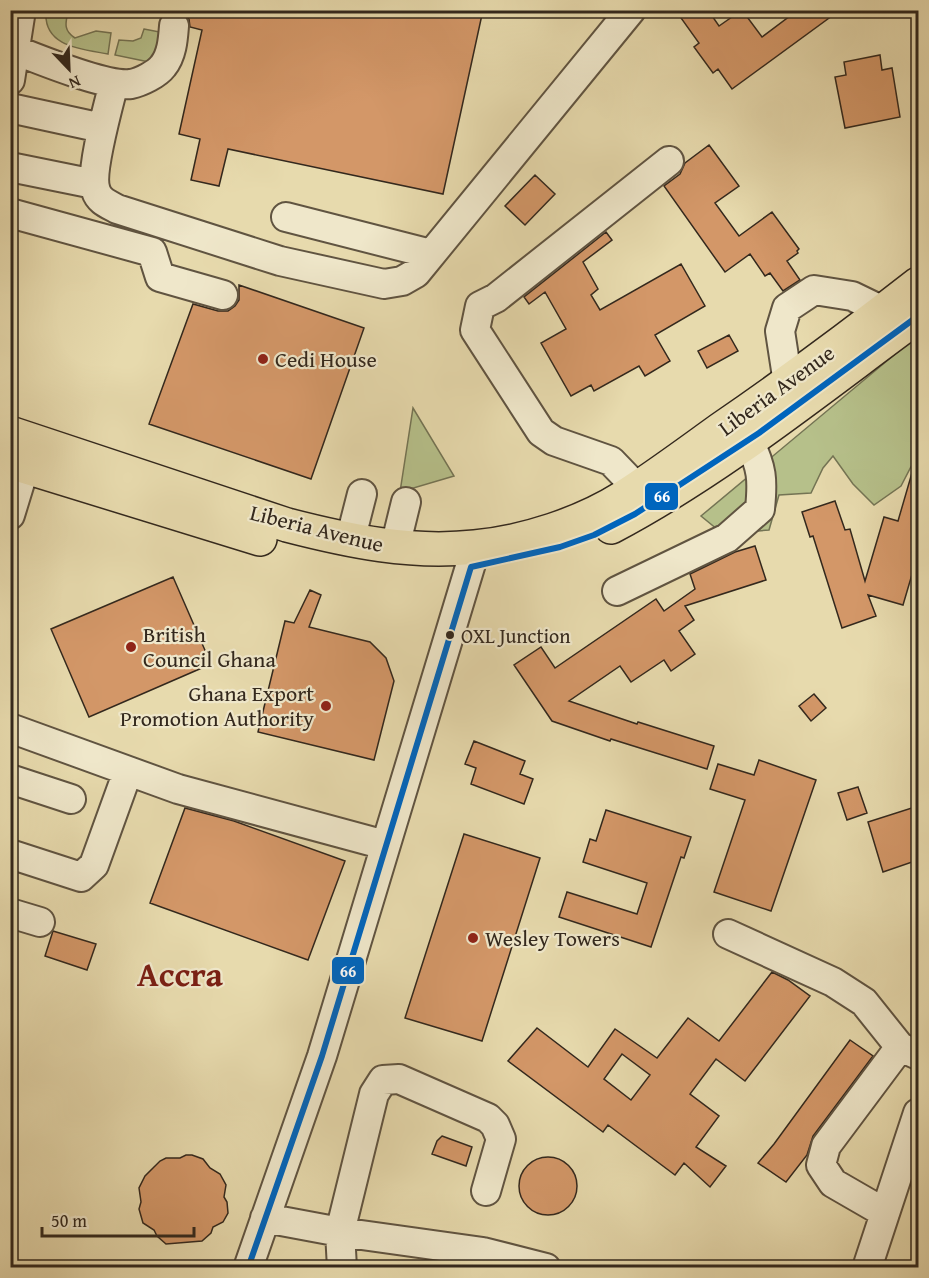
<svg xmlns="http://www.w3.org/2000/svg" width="929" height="1278" viewBox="0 0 929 1278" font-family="'Gentium Book Plus',serif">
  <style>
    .green { fill: #b6c08a; stroke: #747454; stroke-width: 1.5 }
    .building { fill: #d39768; stroke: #33281d; stroke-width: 1.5; fill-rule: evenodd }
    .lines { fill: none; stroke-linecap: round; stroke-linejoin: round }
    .minor-casing { stroke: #605441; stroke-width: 32 }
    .major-casing { stroke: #33281d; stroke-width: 36 }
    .minor { stroke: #efe7ca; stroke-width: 28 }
    .major { stroke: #e7daad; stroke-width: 33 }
    .bus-1-casing { stroke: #efe7ca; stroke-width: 10 }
    .bus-1 { stroke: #0065bd; stroke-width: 6 }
    .poi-dot { fill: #8f2418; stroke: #efe7ca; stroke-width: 2 }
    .bus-dot { fill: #33281d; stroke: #efe7ca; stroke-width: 2 }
    .labels { text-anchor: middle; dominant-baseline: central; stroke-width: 4.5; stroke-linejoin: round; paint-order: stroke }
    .bus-label { font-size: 20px; fill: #33281d; stroke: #efe7ca; text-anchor: start }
    .poi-label { font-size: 22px; fill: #33281d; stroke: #efe7ca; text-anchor: start }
    .street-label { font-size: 22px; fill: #33281d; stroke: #efe7ca }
    .town-label { font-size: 34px; font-weight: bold; fill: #7a1f14; stroke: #efe7ca }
    .line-badge { stroke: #efe7ca; stroke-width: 2 }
    .badge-label { font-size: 16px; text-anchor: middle; font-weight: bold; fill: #fff }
  </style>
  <rect width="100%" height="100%" fill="#e7daad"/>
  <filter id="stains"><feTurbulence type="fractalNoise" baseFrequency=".00333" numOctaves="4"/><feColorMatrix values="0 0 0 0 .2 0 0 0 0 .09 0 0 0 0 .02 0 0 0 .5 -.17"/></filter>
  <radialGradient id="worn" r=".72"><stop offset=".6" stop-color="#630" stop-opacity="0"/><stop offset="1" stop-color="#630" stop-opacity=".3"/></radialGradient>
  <path class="green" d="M46,11L68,12C65,24 64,31 75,38L96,31L111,33L108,54C82,49 43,47 46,11Z
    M144,29L165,33L159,64L115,55L119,40L133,41L141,38Z
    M918,335V453L901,486L874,505L853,484L833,456L823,468L811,493L779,495L769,530L723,534L701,516Z
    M413,408L454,476L400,492Z"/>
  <path class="building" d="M186,10H483L443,194L228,149L219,186L191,180L200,139L179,134L202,30L190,27L189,19L185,14Z
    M691,10H708L719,26L742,10L762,37L798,10H840L732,89L718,69L713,73L694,47L699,43L681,18Z
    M880,55L882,70L892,68L900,117L845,128L835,77L846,75L844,62Z
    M709,145L739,186L715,203L739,236L772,212L799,249L797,251L798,253L787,261L800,280L783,291L770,273L765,276L750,254L725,272L664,186L680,174L685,163Z
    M535,175L555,194L525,225L505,206Z
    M606,232L612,240L583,262L598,289L591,295L600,310L681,264L705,306L655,335L670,361L645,376L639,366L594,391L591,385L571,396L541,343L566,329L545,292L529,304L524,297Z
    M239,285L364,328L311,479L149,424L193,304L218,311H228L235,306L239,300Z
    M729,335L738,351L707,368L698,351Z
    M914,466L918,467V554L903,605L868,595L876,616L842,628L813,536L810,537L802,512L835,501L845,530L850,529L865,581L884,517L898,521Z
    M755,546L766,580L685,606L694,620L679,631L695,654L671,671L664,660L631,682L620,666L569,701L637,724L638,722L714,746L707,769L611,739L610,741L552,721L514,665L541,647L555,668L656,599L664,611L695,589L690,574L735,552Z
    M173,577L211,664L89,717L51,629Z
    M310,590L321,595L309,627L370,642L386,658L394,681L374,760L258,732L285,621L294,623Z
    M814,694L826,708L811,721L799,706Z
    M474,741L525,761L520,774L533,779L524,804L471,784L476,768L465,764Z
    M759,760L816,780L771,911L714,892L745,800L710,789L718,764L754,775Z
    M858,787L867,813L847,820L838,793Z
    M918,806V860L883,872L868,822Z
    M185,808L234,821L345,861L308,960L150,903Z
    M606,810L691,837L684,858L681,857L651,947L559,917L567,892L637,914L647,883L583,862L590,839L596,841Z
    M464,834L540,858L482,1041L405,1018Z
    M53,931L96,944L87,970L45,956Z
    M772,972L788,980L810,996L745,1081L716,1059L690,1094L719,1116L696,1147L726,1166L710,1187L684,1163L675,1175L608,1125L603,1132L508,1061L537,1028L588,1067L615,1029L657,1058L688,1018L719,1041ZM622,1054L650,1075L631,1100L604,1079Z
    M850,1040L873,1056L813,1136L807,1155L786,1182L758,1163L774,1144Z
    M442,1136L472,1147L466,1166L432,1154L437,1141Z
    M186,1155H192L203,1159L210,1168L220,1174L226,1185L224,1197L227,1202L228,1213L223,1222L213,1227L211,1233L202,1241L166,1244L157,1236L154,1230L143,1223L139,1209L141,1202L139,1188L145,1176L160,1161L166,1158H180Z
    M519 1186a29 29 0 1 1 58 0a29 29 0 1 1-58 0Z"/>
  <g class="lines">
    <g class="minor-casing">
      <path id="minor" d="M15,50C40,60 107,87 131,84C141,82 157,74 163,66C172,55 173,39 174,26
        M10,80L21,10
        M114,83C109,103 89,174 96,191C99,201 108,204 117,209L280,261L384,284L402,281L416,273L631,10
        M10,108L102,128
        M10,167L94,184
        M10,213L152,252L160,277L223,295
        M286,217L431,254
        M788,383L780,331L787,308L814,290L852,296L883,311
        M637,488L611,461L554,441L541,432L475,330L480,306L496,298L669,161
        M10,515L25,466
        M350,541L362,494
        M395,547L406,502
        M617,591L727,538L760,509C763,479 762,468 749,441
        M10,728L178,789L385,845
        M10,779L71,799
        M10,854L81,877L94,865L128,771
        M10,913L40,922
        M728,934L833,982L864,1002L900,1047L918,1055
        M885,1213L833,1183L821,1165L826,1146L900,1047
        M265,1218L340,1232L483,1252L546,1268
        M248,1268L322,1056L476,547
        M342,1268L340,1232L374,1094L383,1080L399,1079L488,1118L495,1125L501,1139L486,1191
        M867,1268L918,1113"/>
    </g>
    <g class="major-casing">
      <path id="major" d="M10,433L287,525C349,541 411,554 475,547C525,542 581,524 624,497C657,476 689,452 721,429C788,383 854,334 918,284
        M10,462L260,539
        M611,527C719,470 820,388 918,316"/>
    </g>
    <use href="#minor" class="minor"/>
    <use href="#major" class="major"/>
    <g class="bus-1-casing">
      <path id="bus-1" d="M248,1268L322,1056L471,567L560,547L594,535L635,514L759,433L918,316"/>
    </g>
    <use href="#bus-1" class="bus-1"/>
  </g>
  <g class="poi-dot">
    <circle cx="263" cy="359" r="6"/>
    <circle cx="131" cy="647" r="6"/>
    <circle cx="326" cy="706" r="6"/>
    <circle cx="473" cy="938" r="6"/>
  </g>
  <circle class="bus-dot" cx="450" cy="635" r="5"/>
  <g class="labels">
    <g class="bus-label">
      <text x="461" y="635">OXL Junction</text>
    </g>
    <g class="poi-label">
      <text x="275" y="359">Cedi House</text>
      <text x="143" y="634">British<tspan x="143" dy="25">Council Ghana</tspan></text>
      <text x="314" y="693" text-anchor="end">Ghana Export<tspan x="314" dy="25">Promotion Authority</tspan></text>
      <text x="485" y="938">Wesley Towers</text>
    </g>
    <g class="street-label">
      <text transform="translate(776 390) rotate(-36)">Liberia Avenue</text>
      <text transform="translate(317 528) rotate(14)">Liberia Avenue</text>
    </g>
    <g class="town-label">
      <text x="180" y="973">Accra</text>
    </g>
  </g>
  <g class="line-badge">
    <rect x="644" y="482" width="35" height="29" rx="6" fill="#0065bd"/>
    <rect x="331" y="956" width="34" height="29" rx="6" fill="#0065bd"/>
  </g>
  <g class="badge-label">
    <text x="662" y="502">66</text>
    <text x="348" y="977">66</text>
  </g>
  <rect width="929" height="1278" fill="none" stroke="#e7daad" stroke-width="36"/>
  <rect x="12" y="12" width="905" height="1254" fill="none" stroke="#33281d" stroke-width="3"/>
  <rect x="18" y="18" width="893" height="1242" fill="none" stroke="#33281d" stroke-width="1.5"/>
  <g transform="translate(69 69) rotate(157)" stroke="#efe7ca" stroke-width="4.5" paint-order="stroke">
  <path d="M0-4.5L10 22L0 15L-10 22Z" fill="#33281d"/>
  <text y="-9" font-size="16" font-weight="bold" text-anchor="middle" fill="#33281d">N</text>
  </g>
  <path d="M42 1227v9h152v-9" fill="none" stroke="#33281d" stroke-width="3"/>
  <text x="51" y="1227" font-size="18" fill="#33281d" stroke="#efe7ca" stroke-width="4.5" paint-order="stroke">50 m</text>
  <rect width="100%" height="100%" filter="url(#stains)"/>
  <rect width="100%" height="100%" fill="url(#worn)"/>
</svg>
